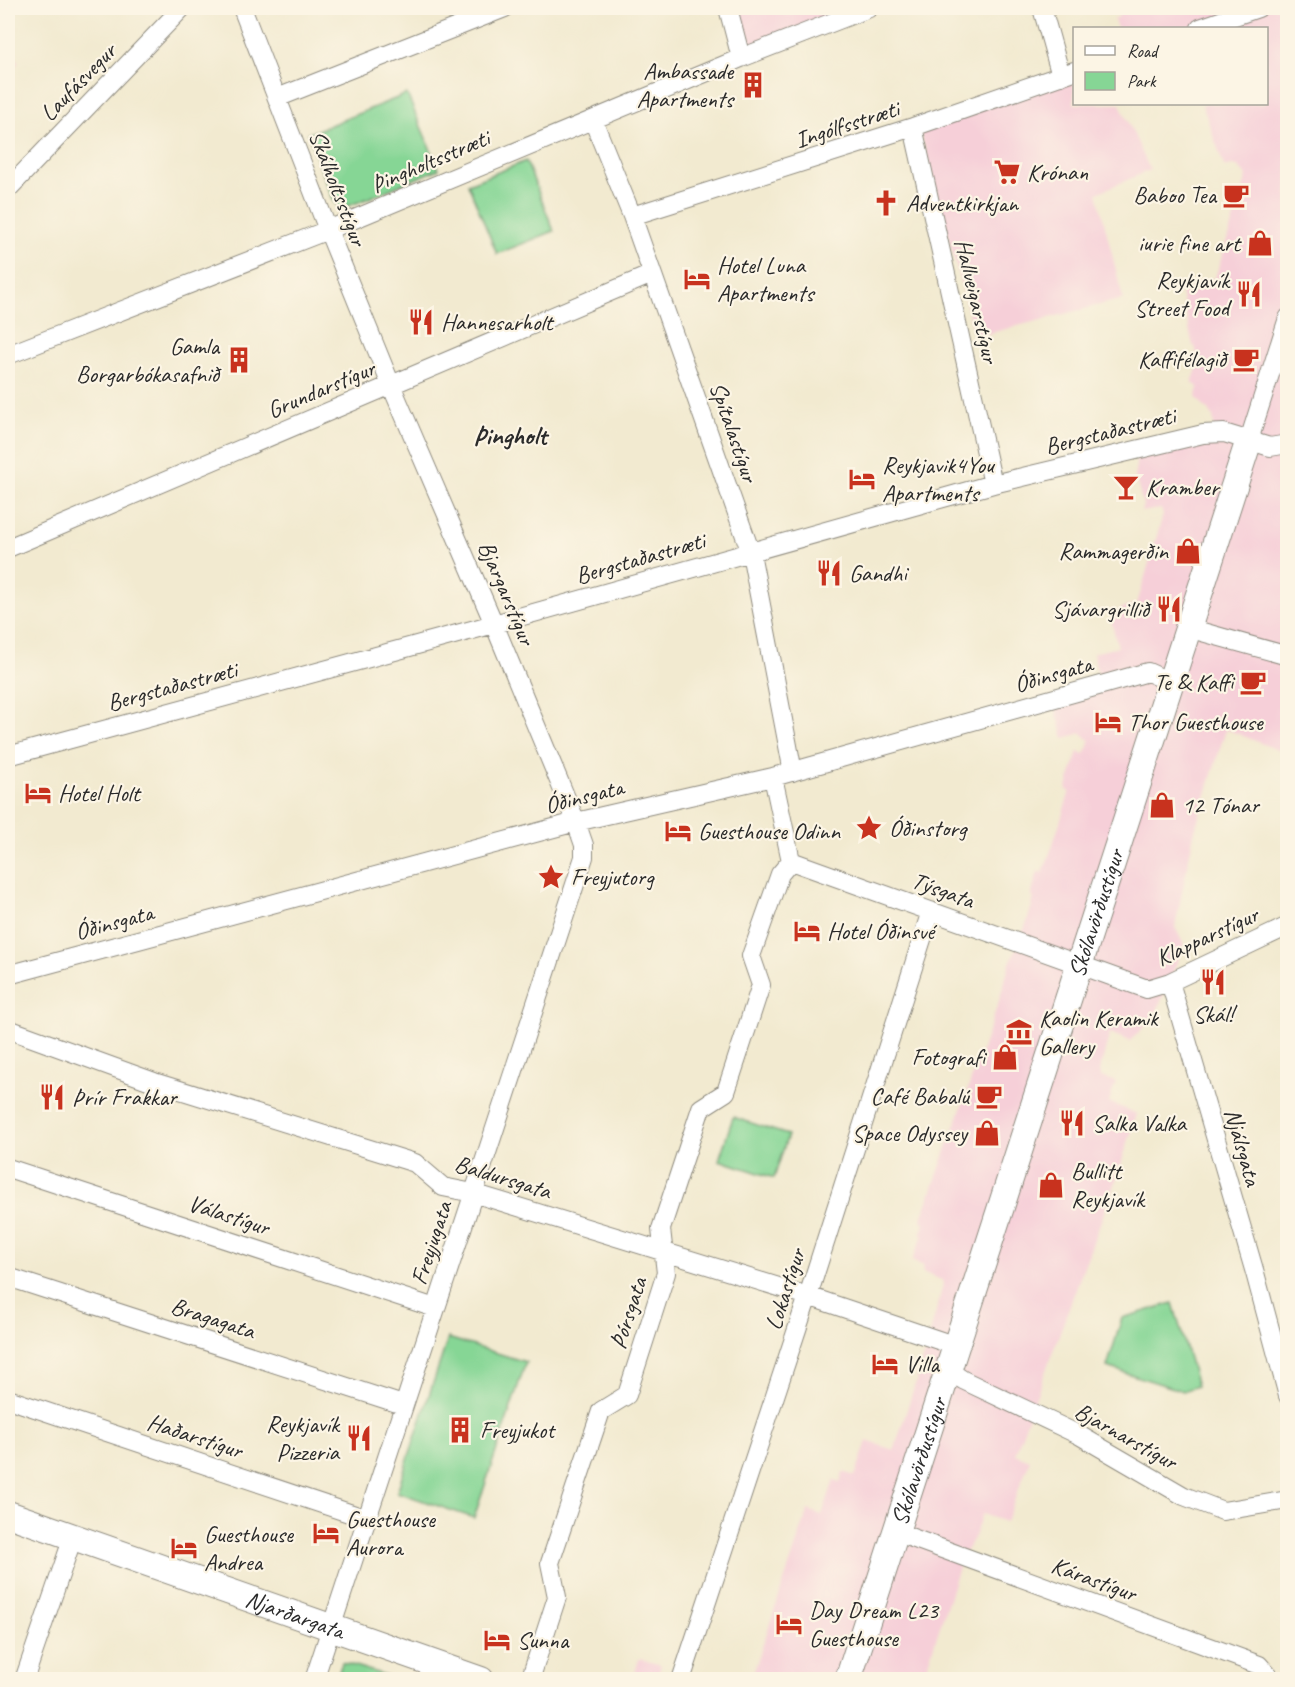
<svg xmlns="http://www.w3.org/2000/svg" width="1295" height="1687" viewBox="0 0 1295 1687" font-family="Caveat,sans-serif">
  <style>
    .built { fill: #f6cfd8 }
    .green { fill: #86d695; stroke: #588060; stroke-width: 1.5 }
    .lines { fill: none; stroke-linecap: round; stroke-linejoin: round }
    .street-casing { stroke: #8e8a7e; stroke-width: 20 }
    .secondary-casing { stroke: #8e8a7e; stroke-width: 28 }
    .street { stroke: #fff; stroke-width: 18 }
    .secondary { stroke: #fff; stroke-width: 26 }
    .labels { text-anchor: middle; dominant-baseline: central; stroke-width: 4.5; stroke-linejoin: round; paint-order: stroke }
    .poi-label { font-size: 24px; fill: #2b2b2b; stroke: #fcf5e5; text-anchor: start }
    .street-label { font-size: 24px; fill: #2b2b2b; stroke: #fcf5e5 }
    .neighbourhood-label { font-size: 26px; font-weight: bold; fill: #2b2b2b; stroke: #fcf5e5 }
  </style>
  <rect width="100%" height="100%" fill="#fcf5e5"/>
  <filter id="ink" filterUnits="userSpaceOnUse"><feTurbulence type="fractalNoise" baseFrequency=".0167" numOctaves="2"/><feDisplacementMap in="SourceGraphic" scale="12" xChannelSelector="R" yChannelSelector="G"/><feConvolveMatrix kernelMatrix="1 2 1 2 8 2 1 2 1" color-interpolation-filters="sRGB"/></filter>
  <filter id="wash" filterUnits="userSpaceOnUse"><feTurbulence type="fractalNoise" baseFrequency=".008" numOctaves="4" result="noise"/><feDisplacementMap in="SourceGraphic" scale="24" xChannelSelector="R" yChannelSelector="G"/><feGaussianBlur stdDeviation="1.35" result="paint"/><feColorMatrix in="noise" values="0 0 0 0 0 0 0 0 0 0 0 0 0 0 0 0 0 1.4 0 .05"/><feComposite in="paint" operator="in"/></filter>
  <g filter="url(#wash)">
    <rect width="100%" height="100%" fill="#f2ead0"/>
    <path class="built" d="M731,8H843L845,13L746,50Z
      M1123,8H1287L1288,692L1281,699L1287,721V747L1280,751L1226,729L1194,833L1175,927L1184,945L1155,1016L1130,1041L1110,1033L1099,1072L1101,1077L1116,1082L1109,1102L1137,1114L1116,1180L1015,1454L1030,1460L1006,1522L982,1514L973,1540L963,1555L923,1679L751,1680L808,1510L822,1515L834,1480L840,1482L843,1472L855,1476L867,1441L894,1450L925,1353L944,1281L922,1272L924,1266L912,1261L923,1235L920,1234L925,1223L921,1221L998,1004L1010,963L1027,922L1034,898L1031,896L1038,871L1043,873L1052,847L1070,791L1066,790L1078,752L1085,754L1090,741L1082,733L1064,738L1053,701L1104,687L1096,667L1093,653L1118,647L1111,620L1122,608L1137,604L1163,515L1161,509L1141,512L1143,505L1135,476L1137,453L1215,435L1213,416L1196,397L1198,387L1192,382L1199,364L1195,346H1193L1180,287L1215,278L1247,176L1237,166H1224L1202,104H1266V28H1117L1114,19L1119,17L1117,10Z
      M8,46L18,63L8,73Z
      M1074,75V104H1120L1150,170L1097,193L1123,299L975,337L920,130Z
      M639,1659L661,1665L657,1679H633Z"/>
    <path class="green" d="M407,94L439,169L359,202L348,206H338L333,199L308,134Z
      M526,161L554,231L497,254L468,184Z
      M733,1117L788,1135L774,1178L719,1160Z
      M1173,1303L1197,1386L1183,1391L1107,1367L1122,1318Z
      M448,1338L526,1362L474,1518L397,1492Z
      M342,1662L397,1679H337Z"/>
  </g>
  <g filter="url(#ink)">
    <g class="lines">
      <g class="street-casing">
        <path id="street" d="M242,8L328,230L391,385L494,624L576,822L584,845V857L314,1680
          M728,8L741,58
          M1042,8L1061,76
          M1200,28L1258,8
          M277,98L505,8
          M593,120L632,216L751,553L793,772
          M913,127L993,484
          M8,189L182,8
          M632,216L913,127L1074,71
          M8,355L328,230L741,58L869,8
          M1249,440L1288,318
          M8,548L652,274
          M1188,628L1288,656
          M8,756L494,624L993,484L1203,434L1224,433L1270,447L1288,444
          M773,777L791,861
          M791,861L1147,989L1170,982L1288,926
          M8,975L576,822L773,777L1148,672L1170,682
          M1170,982L1255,1273L1288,1396
          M8,1029L154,1082L415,1163L443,1187L473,1193L808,1296L956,1346
          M8,1168L435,1308
          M8,1277L403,1405
          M948,1370L963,1380L1079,1435L1184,1496L1223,1511L1288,1500
          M8,1399L367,1519
          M896,1532L1259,1665L1267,1674L1268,1680
          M24,1680L73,1537
          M530,1680L557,1597L550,1563L601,1411L627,1395L666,1273L661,1229L701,1108L726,1092L761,985L751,956L780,874L791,861
          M681,1680L808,1296L931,911"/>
      </g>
      <g class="secondary-casing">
        <g id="secondary">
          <path id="s1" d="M8,1514L481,1680"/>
          <path id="s2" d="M848,1680L1249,440"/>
        </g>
      </g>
      <use href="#street" class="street"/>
      <use href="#secondary" class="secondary"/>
    </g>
  </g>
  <defs>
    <g id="building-bare" transform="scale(2.07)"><path d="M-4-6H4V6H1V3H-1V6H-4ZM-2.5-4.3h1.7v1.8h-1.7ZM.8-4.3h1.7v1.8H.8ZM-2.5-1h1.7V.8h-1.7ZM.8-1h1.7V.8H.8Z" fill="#c8321e" stroke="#fcf5e5" stroke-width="2.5" paint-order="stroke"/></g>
    <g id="supermarket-bare" transform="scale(2.07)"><path d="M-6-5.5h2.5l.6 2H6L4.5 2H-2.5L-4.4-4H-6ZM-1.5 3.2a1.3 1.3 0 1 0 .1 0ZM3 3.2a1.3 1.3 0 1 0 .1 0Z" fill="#c8321e" stroke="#fcf5e5" stroke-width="2.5" paint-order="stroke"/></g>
    <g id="cafe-bare" transform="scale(2.07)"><path d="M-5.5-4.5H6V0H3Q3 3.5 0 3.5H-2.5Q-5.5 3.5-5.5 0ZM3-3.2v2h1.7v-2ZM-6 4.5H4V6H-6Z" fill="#c8321e" stroke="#fcf5e5" stroke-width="2.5" paint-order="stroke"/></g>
    <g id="church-bare" transform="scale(2.07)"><path d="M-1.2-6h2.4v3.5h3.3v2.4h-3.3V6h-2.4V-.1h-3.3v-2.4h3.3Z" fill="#c8321e" stroke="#fcf5e5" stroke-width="2.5" paint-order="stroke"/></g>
    <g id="shop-bare" transform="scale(2.07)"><path d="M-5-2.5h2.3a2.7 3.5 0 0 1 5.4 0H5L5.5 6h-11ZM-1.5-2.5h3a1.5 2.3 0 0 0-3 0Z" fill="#c8321e" stroke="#fcf5e5" stroke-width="2.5" paint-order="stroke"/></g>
    <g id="hotel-bare" transform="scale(2.07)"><path d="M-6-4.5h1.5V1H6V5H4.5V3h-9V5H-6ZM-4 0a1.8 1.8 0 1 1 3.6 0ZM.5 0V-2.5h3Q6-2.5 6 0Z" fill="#c8321e" stroke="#fcf5e5" stroke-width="2.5" paint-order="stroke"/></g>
    <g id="restaurant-bare" transform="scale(2.07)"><path d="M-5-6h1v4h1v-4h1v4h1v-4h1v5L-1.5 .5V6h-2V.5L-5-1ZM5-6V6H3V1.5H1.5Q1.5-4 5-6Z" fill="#c8321e" stroke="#fcf5e5" stroke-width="2.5" paint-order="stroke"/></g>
    <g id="bar-bare" transform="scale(2.07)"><path d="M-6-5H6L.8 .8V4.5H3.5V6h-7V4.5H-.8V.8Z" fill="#c8321e" stroke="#fcf5e5" stroke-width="2.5" paint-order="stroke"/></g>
    <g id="sight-bare" transform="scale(2.07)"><path d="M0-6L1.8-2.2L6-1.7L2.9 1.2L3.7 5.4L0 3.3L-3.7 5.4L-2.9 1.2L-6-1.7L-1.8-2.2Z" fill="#c8321e" stroke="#fcf5e5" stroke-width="2.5" paint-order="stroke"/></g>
    <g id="museum-bare" transform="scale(2.07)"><path d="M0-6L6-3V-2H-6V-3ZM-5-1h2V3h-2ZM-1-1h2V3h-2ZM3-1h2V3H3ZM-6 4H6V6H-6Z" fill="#c8321e" stroke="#fcf5e5" stroke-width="2.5" paint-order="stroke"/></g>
  </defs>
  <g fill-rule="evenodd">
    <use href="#building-bare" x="753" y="85"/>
    <use href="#supermarket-bare" x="1007" y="172"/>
    <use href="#cafe-bare" x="1236" y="195"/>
    <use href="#church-bare" x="886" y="203"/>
    <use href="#shop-bare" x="1260" y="243"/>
    <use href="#hotel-bare" x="697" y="279"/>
    <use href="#restaurant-bare" x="1249" y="294"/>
    <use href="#restaurant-bare" x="421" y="322"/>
    <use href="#cafe-bare" x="1246" y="359"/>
    <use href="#building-bare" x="239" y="360"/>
    <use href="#hotel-bare" x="862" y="479"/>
    <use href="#bar-bare" x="1126" y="487"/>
    <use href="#shop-bare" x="1188" y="551"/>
    <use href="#restaurant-bare" x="829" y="573"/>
    <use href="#restaurant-bare" x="1169" y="609"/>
    <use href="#cafe-bare" x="1253" y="682"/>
    <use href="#hotel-bare" x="1108" y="722"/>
    <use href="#hotel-bare" x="38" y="793"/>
    <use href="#shop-bare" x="1162" y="805"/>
    <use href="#sight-bare" x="869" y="828"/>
    <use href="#hotel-bare" x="678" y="831"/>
    <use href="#sight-bare" x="551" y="877"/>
    <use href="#hotel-bare" x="807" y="931"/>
    <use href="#restaurant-bare" x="1213" y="982"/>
    <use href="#museum-bare" x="1019" y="1032"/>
    <use href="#shop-bare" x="1005" y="1057"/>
    <use href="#cafe-bare" x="989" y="1096"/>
    <use href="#restaurant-bare" x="52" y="1097"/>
    <use href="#restaurant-bare" x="1072" y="1123"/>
    <use href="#shop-bare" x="987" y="1133"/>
    <use href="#shop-bare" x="1051" y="1185"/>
    <use href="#hotel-bare" x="885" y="1364"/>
    <use href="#building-bare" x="460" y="1430"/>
    <use href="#restaurant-bare" x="359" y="1438"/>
    <use href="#hotel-bare" x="326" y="1533"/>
    <use href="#hotel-bare" x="184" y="1548"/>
    <use href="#hotel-bare" x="789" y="1624"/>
    <use href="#hotel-bare" x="497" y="1640"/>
  </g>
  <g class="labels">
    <g class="poi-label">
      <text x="733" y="71" text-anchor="end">Ambassade<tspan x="733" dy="28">Apartments</tspan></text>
      <text x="1027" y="172">Krónan</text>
      <text x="1216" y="195" text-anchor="end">Baboo Tea</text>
      <text x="906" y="203">Adventkirkjan</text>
      <text x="1240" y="243" text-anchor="end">iurie fine art</text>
      <text x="717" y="265">Hotel Luna<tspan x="717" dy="28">Apartments</tspan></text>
      <text x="1229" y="280" text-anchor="end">Reykjavík<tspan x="1229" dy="28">Street Food</tspan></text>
      <text x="441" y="322">Hannesarholt</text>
      <text x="219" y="346" text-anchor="end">Gamla<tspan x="219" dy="28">Borgarbókasafnið</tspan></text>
      <text x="1226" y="359" text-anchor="end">Kaffifélagið</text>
      <text x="882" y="465">Reykjavik4You<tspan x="882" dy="28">Apartments</tspan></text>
      <text x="1146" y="487">Kramber</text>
      <text x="1168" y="551" text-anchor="end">Rammagerðin</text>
      <text x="849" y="573">Gandhi</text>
      <text x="1149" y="609" text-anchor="end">Sjávargrillið</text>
      <text x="1233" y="682" text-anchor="end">Te &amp; Kaffi</text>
      <text x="1128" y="722">Thor Guesthouse</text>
      <text x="58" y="793">Hotel Holt</text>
      <text x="1182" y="805">12 Tónar</text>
      <text x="889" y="828">Óðinstorg</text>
      <text x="698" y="831">Guesthouse Odinn</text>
      <text x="571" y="877">Freyjutorg</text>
      <text x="827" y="931">Hotel Óðinsvé</text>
      <text x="1213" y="1014" text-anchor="middle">Skál!</text>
      <text x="1039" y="1018">Kaolin Keramik<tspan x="1039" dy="28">Gallery</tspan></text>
      <text x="985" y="1057" text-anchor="end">Fotografi</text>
      <text x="969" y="1096" text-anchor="end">Café Babalú</text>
      <text x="72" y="1097">Þrír Frakkar</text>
      <text x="1092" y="1123">Salka Valka</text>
      <text x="967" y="1133" text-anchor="end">Space Odyssey</text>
      <text x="1071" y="1171">Bullitt<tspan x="1071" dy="28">Reykjavík</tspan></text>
      <text x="905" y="1364">Villa</text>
      <text x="339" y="1424" text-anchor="end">Reykjavík<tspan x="339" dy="28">Pizzeria</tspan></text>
      <text x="480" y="1430">Freyjukot</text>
      <text x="346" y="1519">Guesthouse<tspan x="346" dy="28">Aurora</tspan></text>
      <text x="204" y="1534">Guesthouse<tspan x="204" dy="28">Andrea</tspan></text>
      <text x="809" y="1610">Day Dream L23<tspan x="809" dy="28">Guesthouse</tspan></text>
      <text x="517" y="1640">Sunna</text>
    </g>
    <g class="street-label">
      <text transform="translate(78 82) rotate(-46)">Laufásvegur</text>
      <text transform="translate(847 124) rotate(-18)">Ingólfsstræti</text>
      <text transform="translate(430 161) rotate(-23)">Þingholtsstræti</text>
      <text transform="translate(338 188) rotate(69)">Skálholtsstígur</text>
      <text transform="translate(977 301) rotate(77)">Hallveigarstígur</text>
      <text transform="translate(321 389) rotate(-23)">Grundarstígur</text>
      <text transform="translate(1110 431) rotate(-14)">Bergstaðastræti</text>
      <text transform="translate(734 432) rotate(71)">Spítalastígur</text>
      <text transform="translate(640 558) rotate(-16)">Bergstaðastræti</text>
      <text transform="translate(507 593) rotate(67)">Bjargarstígur</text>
      <text transform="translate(1053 674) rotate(-16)">Óðinsgata</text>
      <text transform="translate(172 686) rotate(-15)">Bergstaðastræti</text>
      <text transform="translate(584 796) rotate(-14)">Óðinsgata</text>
      <text transform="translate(943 890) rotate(20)">Týsgata</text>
      <text stroke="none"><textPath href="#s2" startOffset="806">Skólavörðustígur</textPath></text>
      <text transform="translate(114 922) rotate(-15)">Óðinsgata</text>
      <text transform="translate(1207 936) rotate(-25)">Klapparstígur</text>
      <text transform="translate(1243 1147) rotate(74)">Njálsgata</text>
      <text transform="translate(503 1177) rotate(17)">Baldursgata</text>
      <text transform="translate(229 1215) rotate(18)">Válastígur</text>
      <text transform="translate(431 1243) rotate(-72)">Freyjugata</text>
      <text transform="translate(785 1289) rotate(-72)">Lokastígur</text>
      <text transform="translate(628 1313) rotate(-72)">Þórsgata</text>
      <text transform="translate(213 1318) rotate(18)">Bragagata</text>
      <text transform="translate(195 1436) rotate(18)">Haðarstígur</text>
      <text transform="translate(1126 1436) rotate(29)">Bjarnarstígur</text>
      <text stroke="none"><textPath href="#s2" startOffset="230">Skólavörðustígur</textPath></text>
      <text transform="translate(1094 1579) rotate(20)">Kárastígur</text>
      <text stroke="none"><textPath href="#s1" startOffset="304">Njarðargata</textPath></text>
    </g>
    <g class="neighbourhood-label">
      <text x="510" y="435">Þingholt</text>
    </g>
  </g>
  <rect width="1295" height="1687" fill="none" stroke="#fcf5e5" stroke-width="30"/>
  <rect x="1073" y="27" width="195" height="78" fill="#fcf5e5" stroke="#a8a49b" stroke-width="1.5"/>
  <rect x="1085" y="46" width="30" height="9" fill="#ffffff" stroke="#a8a49b" stroke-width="1.5"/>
  <text x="1127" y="57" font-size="18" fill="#2b2b2b">Road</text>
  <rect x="1085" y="72" width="30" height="18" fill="#86d695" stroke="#a8a49b" stroke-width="1.5"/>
  <text x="1127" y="87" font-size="18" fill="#2b2b2b">Park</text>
</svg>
